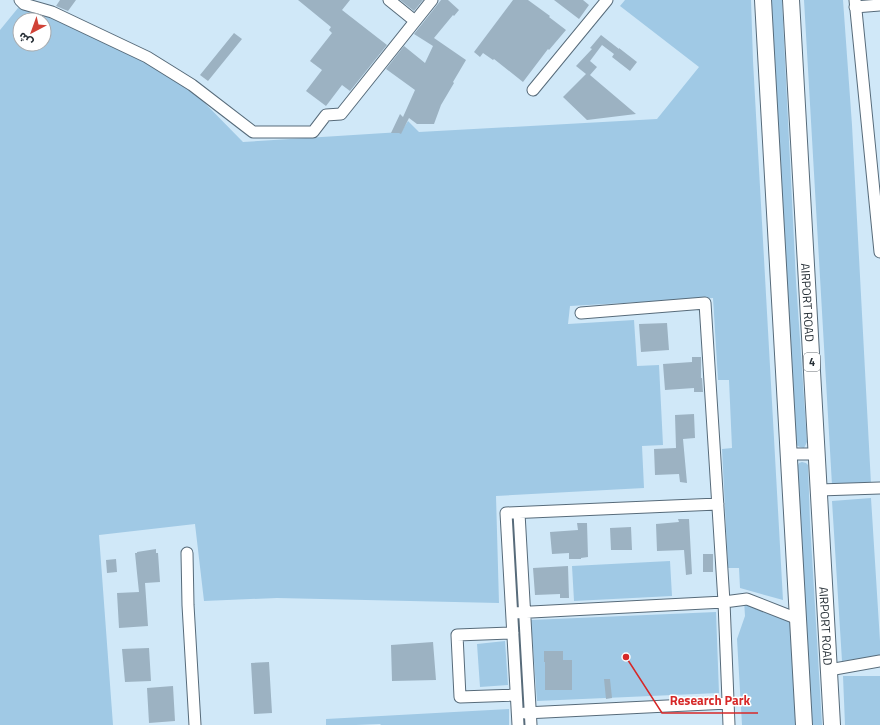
<svg xmlns="http://www.w3.org/2000/svg" width="880" height="725" viewBox="0 0 880 725" font-family="'Titillium Web','Noto Sans Arabic',sans-serif">
  <style>
    .green { fill: #a0c9e5; fill-rule: evenodd }
    .building { fill: #9cb2c2 }
    .lines { fill: none; stroke-linecap: round; stroke-linejoin: round }
    .minor-casing { stroke: #576b7a; stroke-width: 13 }
    .highway-casing { stroke: #576b7a; stroke-width: 18 }
    .minor { stroke: #fff; stroke-width: 11 }
    .highway { stroke: #fff; stroke-width: 16 }
    .labels { text-anchor: middle; dominant-baseline: central; stroke-width: 3; stroke-linejoin: round; paint-order: stroke }
    .shield { fill: #fff; stroke: #666d72; stroke-width: 1 }
    .shield-label { font-size: 11px; font-weight: bold; fill: #252e35 }
    .street-label { font-size: 12px; fill: #252e35; stroke: #fff }
    .leader { fill: none; stroke: #d62828; stroke-width: 1.5 }
    .callout-dot { fill: #d62828; stroke: #fff; stroke-width: 1.5 }
    .callout-label { font-size: 13px; text-anchor: middle; font-weight: bold; fill: #d62828; stroke: #fff; stroke-width: 3; stroke-linejoin: round; paint-order: stroke }
  </style>
  <rect width="100%" height="100%" fill="#d0e8f8"/>
  <path class="green" d="M625,0H751L753,61L783,600L740,588L739,568H728L722,449L732,448L729,380H718L713,298L570,306L568,324L634,320L637,366L659,365L663,445L642,446L644,488L496,496L499,603L277,598L204,601L195,524L99,535L113,725H0V30L18,8L50,15L145,60L190,88L243,142L401,132L408,121L419,132L657,119L699,67L620,6ZM20,20H44V44H20Z
    M771,0H782L796,281L807,442L804,448L800,447L796,445L793,403Z
    M804,0H843L852,125L871,484L832,485Z
    M802,462L806,463L808,465L810,522L822,725H812L797,467L799,463Z
    M871,498L880,641V656L842,661L832,501Z
    M670,561L672,596L574,601L572,566Z
    M744,600L790,619L796,725H742L737,639L745,616Z
    M716,612L719,693L537,701L531,620Z
    M517,622H520L525,705H522Z
    M505,641L508,685L480,687L477,644Z
    M843,676H880V725H845Z
    M509,709V725H381L380,724L356,725H326V719Z"/>
  <path class="building" d="M60,0H76L68,11L56,6Z
    M298,0H350L342,10L387,45L350,91L342,85L326,106L306,91L322,70L310,61L332,33L329,30L331,27Z
    M400,0H423L414,11Z
    M441,0H448L459,10L454,16L453,15L434,38L466,60L453,82L454,83L441,105L434,124H417L409,118L401,134L399,133H391L400,114L403,117L415,90L386,69L404,46L425,63L433,46L414,34Z
    M513,0H528L550,16L549,17L566,30L549,50L548,49L523,82L494,59L493,60L483,53L480,57L474,52Z
    M554,0H583L589,5L579,19Z
    M234,33L242,39L208,81L200,75Z
    M601,35L619,49V48L637,62L630,71L612,57L614,54L602,45L590,61L597,67L590,75L636,114L587,120L563,97L586,74L576,66L592,49L590,48Z
    M667,323L669,350L641,352L639,324Z
    M692,357H701V378H702L703,392H694V388L665,390L663,364L692,362Z
    M694,414L695,438L683,439L687,483L680,482L679,474L655,475L654,449L676,448L675,415Z
    M678,519H689L692,574L686,575L684,550L657,551L656,524L679,522Z
    M577,523H587L588,557L581,558V559H569V553L552,554L550,532L578,530Z
    M631,527L632,550H611L610,528Z
    M156,549V553H158L160,582L145,583L148,626L119,628L117,593L139,592L137,573L135,553H137V552Z
    M703,554H713V572H703Z
    M116,559L117,572L107,573L106,560Z
    M568,566L569,598H560V594L535,595L533,568Z
    M433,642L436,680L392,681L391,645Z
    M149,648L151,681L125,682L122,649Z
    M544,651H563V660H572V690H545V662H544Z
    M269,662L272,713L254,714L251,663Z
    M604,679H610L612,698L606,699Z
    M173,686L175,721L149,723L147,688Z"/>
  <g class="lines">
    <g class="minor-casing">
      <path id="minor" d="M20,0L24,4L52,12L147,57L192,85L253,132H313L326,115L341,114L432,0
        M389,0L415,21
        M855,0L880,252
        M855,7L880,5
        M533,90L607,0
        M581,313L705,303L724,602L729,725
        M789,454H817
        M819,490L880,488
        M519,513L531,725
        M187,553L188,605L195,725
        M512,613L724,602L747,599L798,619
        M513,633L457,635L460,697L516,695
        M829,670L880,661
        M525,713L728,703
        M518,725L506,513L718,504"/>
    </g>
    <g class="highway-casing">
      <g id="highway">
        <path d="M763,0L804,725"/>
        <path id="s1" d="M791,0L832,725"/>
      </g>
    </g>
    <use href="#minor" class="minor"/>
    <use href="#highway" class="highway"/>
  </g>
  <g class="labels">
    <rect class="shield" x="804" y="353" width="16" height="18" rx="3"/>
    <g class="shield-label">
      <text x="812" y="362">4</text>
    </g>
    <g class="street-label">
      <text stroke="none"><textPath href="#s1" startOffset="303">AIRPORT ROAD</textPath></text>
      <text stroke="none"><textPath href="#s1" startOffset="627">AIRPORT ROAD</textPath></text>
    </g>
  </g>
  <path class="leader" d="M626 657L662 713H758"/>
  <circle class="callout-dot" cx="626" cy="657" r="4"/>
  <g class="callout-label">
    <text x="710" y="705">Research Park</text>
  </g>
  <g transform="translate(32 32) rotate(221)"><circle r="19" fill="#ffffff" stroke="#a8abae"/>
  <path d="M0-3L7 15L0 10L-7 15Z" fill="#d04237"/>
  <text y="-6" font-size="11" font-weight="bold" text-anchor="middle" fill="#252e35">ش</text>
  </g>
</svg>
